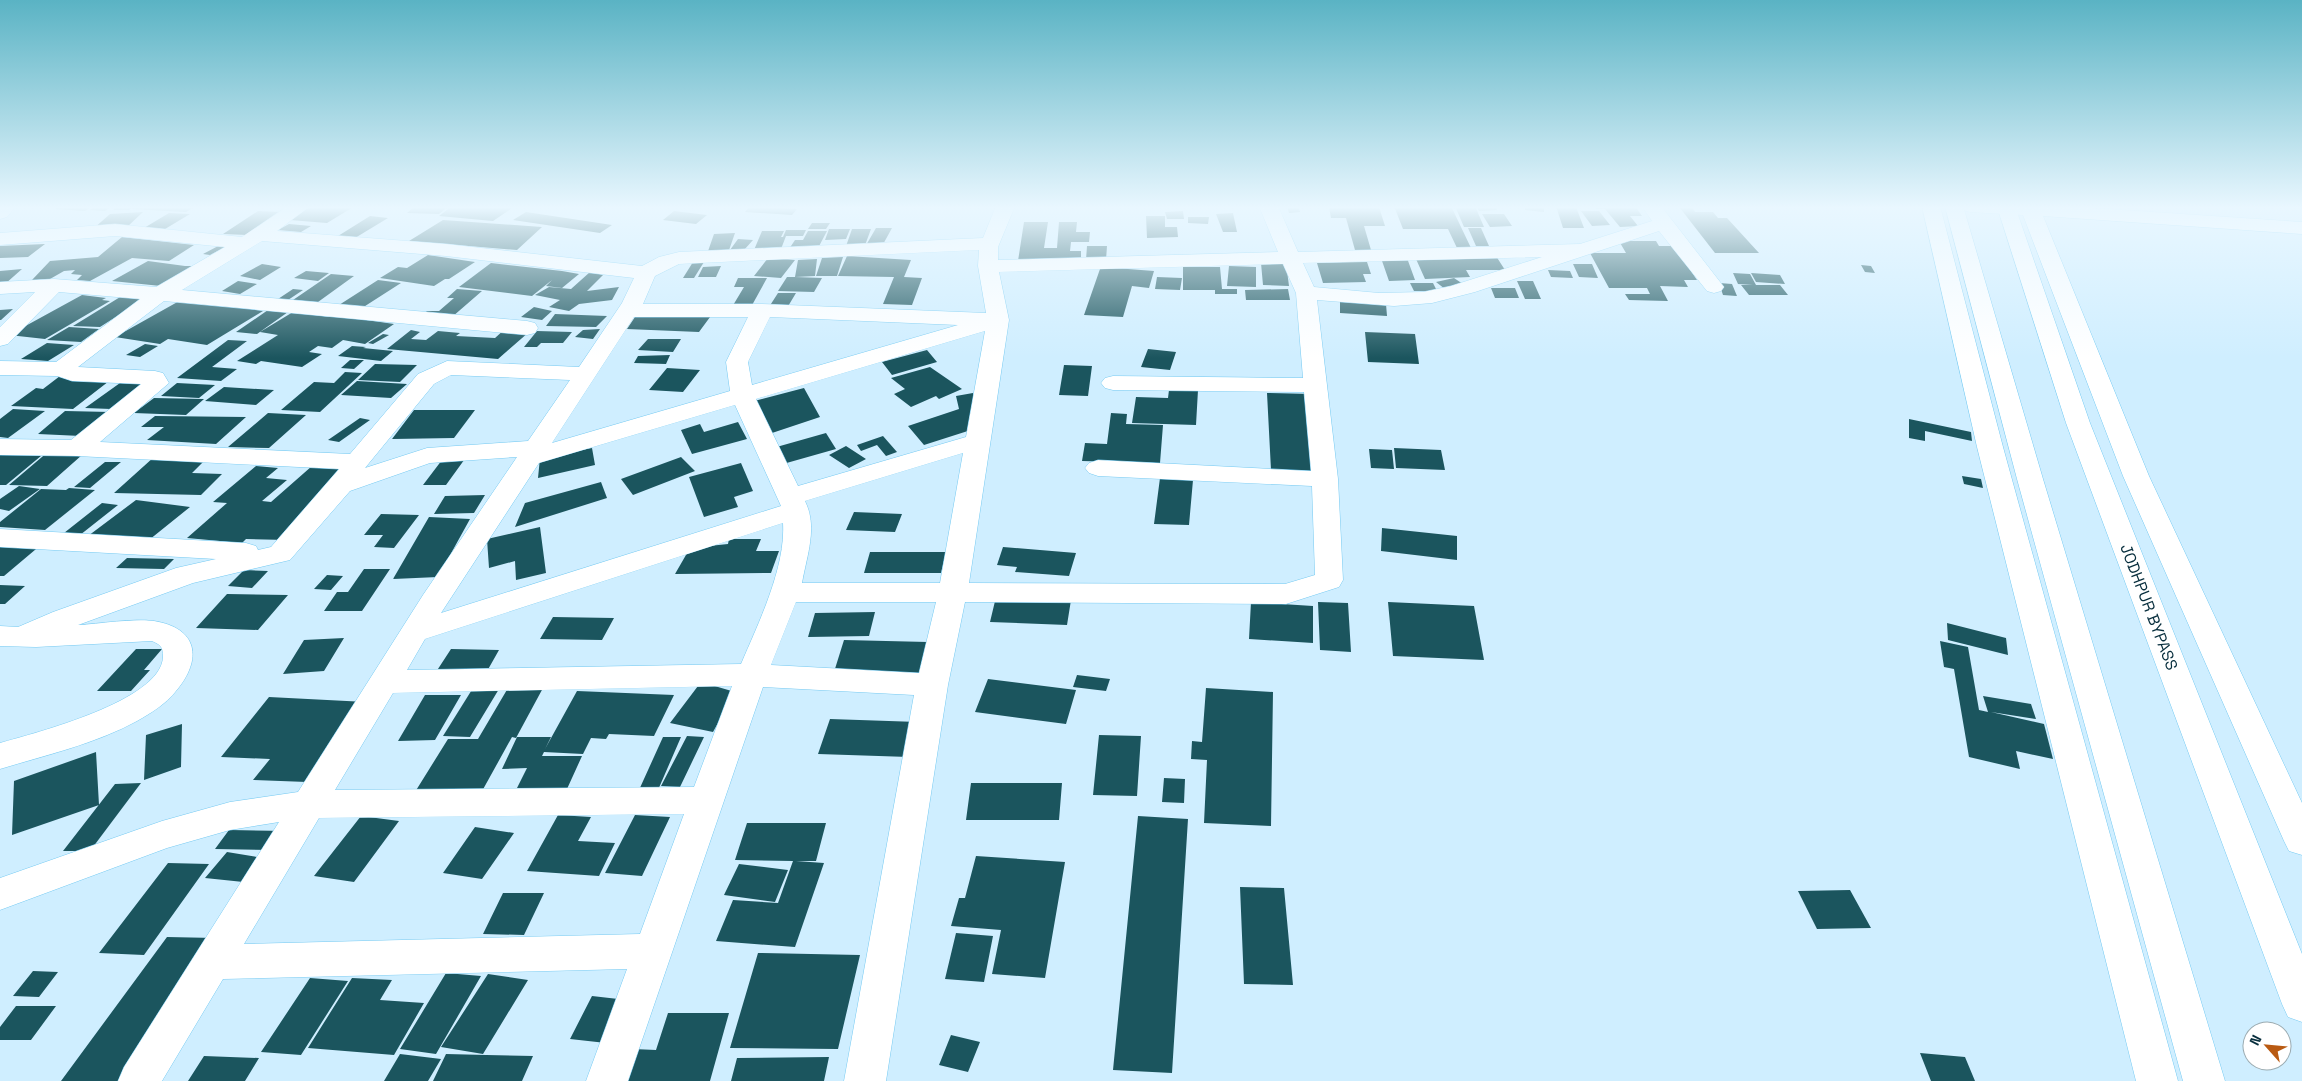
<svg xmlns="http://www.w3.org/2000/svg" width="2302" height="1081" viewBox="0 0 2302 1081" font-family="'Space Grotesk',sans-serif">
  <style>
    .building { fill: #1b555e }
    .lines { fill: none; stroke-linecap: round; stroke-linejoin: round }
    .minor-casing { stroke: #75caf2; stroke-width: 1 }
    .highway-casing { stroke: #75caf2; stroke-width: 1 }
    .minor { fill: #fff; fill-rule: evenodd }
    .highway { fill: #fff; fill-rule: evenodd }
    .labels { text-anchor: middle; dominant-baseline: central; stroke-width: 5; stroke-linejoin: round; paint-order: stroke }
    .street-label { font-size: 16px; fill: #062d3c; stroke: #fff }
  </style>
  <rect width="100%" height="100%" fill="#cfeeff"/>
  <path class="building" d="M60,206H93L85,211L55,209Z
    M96,206H112L105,211L90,210Z
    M118,206H134L129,210H113Z
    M136,206H196L186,212L131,209Z
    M311,206H355L327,223L290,220Z
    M415,206H449L439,214L407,213Z
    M452,206H515L493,221L439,216Z
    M750,206H780L779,208L797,209L792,215L745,212Z
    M1287,206H1298L1300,212L1289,213Z
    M1394,206H1451L1471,248H1457L1448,229H1403Z
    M1455,206H1475L1484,227H1464Z
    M1476,206H1495L1497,210L1479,211Z
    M1525,206H1544V212L1525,210Z
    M1556,206L1576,207L1584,228H1563Z
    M1594,206H1635L1642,216H1630L1638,226L1620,227L1605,209H1596Z
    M1329,207H1379L1385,226H1364L1371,250H1355L1346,218H1331Z
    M1680,208H1692L1695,212H1713L1718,218H1727L1759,253H1715Z
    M258,211L282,212L248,235L223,234Z
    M674,211L707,215L696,224L663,220Z
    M1183,211L1184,219H1167L1165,212Z
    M1581,211H1599L1610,225L1592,226Z
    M143,212L127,227L93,229L110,214Z
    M526,212L612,225L600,233L513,220Z
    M169,213L190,214L165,229L144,228Z
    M1233,213L1237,232H1223L1216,214Z
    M1482,214H1504L1512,226L1490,227Z
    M370,216L388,218L355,238L338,236Z
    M1146,216H1165V227H1177L1178,237L1147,238Z
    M1188,217H1209L1208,224L1188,223Z
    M443,220L542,227L517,250L409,241Z
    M1024,222H1048L1044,248H1057L1059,222H1077L1076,232H1090L1089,242H1071L1070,251H1081V261H1018Z
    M812,223H830L826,229H808Z
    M289,224L311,226L301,232L278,230Z
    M876,228H892L881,248L865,247Z
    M1468,228H1481L1489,246H1476Z
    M829,229H850L846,239L825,240Z
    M852,229H871L864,248L845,249Z
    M786,230H806L803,236H786L781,249L754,250L762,231H784L781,237H783Z
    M808,231H827L817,250L789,249L795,240H803Z
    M735,233L728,253L707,254L714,234Z
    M122,237L194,245L169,261L132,258L90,281L77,280L82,275L71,274L75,270L64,271L50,279L32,280L50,261L98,257Z
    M738,239L753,240L744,250H730Z
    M1619,241H1656L1659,246H1674L1697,280H1684L1688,287L1660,286L1668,301L1629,300L1625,294H1650L1647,288H1609L1590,253H1626Z
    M45,244L28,257L0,258V246Z
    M222,244L229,245L210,255L203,254Z
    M1087,246H1107L1106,260H1086Z
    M428,255L475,262L449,279H445L434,286L380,278L398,267L407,268Z
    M847,256L911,260L904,277L922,278L912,305L883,304L894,277L838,276Z
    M1496,256L1505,270H1466L1470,277L1425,279L1416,259Z
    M843,257L837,276H816L822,258Z
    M768,258L795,260L781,278L754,276Z
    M1381,258H1407L1415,280L1389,281Z
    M817,259L815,276L795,277L798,260Z
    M148,261L185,266H195L161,286L112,281Z
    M693,262H704L694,278H683Z
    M1367,262L1371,274H1363L1366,282L1323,283L1317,263Z
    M491,263L562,271L579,274L562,288L546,286L552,280L532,296L459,287Z
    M1261,263H1286L1289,286L1263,285Z
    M262,264L281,267L260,280L240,276Z
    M1573,264H1592L1598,278L1579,277Z
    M1861,265L1871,266L1875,273L1865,272Z
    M721,266L716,277H698L703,267Z
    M1229,266L1256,267V287L1227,286Z
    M1183,267H1220L1222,289H1237V294H1215V290H1183Z
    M1115,268L1154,271L1149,288L1132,286L1123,317L1084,315L1100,269Z
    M22,269L5,284L0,285V271Z
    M1548,270L1570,271L1573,278L1551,277Z
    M306,271L329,273L318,281L294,278Z
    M590,272L603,275L587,291L619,287L612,300L579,304L569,311L549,307L560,300L535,295L549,287L571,289Z
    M1733,273L1750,274L1756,285H1780L1788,295H1749L1741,285H1753L1738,284Z
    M1751,273L1780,275L1785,284L1756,282Z
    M331,274L354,276L318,302L293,300Z
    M787,277H795L822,278L814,292L778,291Z
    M1157,277L1182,278L1180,290L1155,289Z
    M738,278H767L751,307H732L744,287H734Z
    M1454,278L1463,284L1445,289L1436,282Z
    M378,280L401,283L362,308L339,305Z
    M238,281L257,284L240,294L222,291Z
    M1517,281H1533L1541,299H1525Z
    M1410,283H1433L1437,291H1414Z
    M1719,283L1732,284L1737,296L1723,295Z
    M1491,288H1515L1519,298H1495Z
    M293,289L303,290L288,300L278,299Z
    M457,289L482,291L452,317L422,315L427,311H439L454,298H447Z
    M1288,289L1290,300H1246L1245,290Z
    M778,293H796L787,308L769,307Z
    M125,294L147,297L100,327L73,326Z
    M82,295L106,298L102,300L110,301L45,339L9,335Z
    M181,300L209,303L263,311L207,345L168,339L160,344L115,337Z
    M1340,302L1386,304L1387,316L1340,313Z
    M534,307L552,311L542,320L521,317Z
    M13,309L1,320H0V310Z
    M268,310L288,312L257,334L236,332Z
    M293,312L329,317L332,315L394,324L365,344L343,340L332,348L318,346L309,352L322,354L302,367L261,361L256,364L237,361L278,335L260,332Z
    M713,313L699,332L627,329L637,314Z
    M555,314L607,316L596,327L546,326Z
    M69,327L99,329L81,342L47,340Z
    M505,329L529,332L498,359L387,349L411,330L420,332L411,339L426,340L438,331L460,333L456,336L495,338Z
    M600,329L593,339L575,337L583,330Z
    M537,331L572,332L563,343H541L537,347H524Z
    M1365,332L1415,334L1419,364L1368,362Z
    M383,334L389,335L373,344L368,343Z
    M648,339H681L673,352L638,350Z
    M228,340L247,341L212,367L237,369L221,381L177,378Z
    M47,343L74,345L48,361L21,359Z
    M145,344L158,346L140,357L126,355Z
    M352,346L366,347L363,348L393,351L381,361L338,356Z
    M1148,349L1176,352L1170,370L1141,367Z
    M927,350L937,362L892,375L882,362Z
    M670,355L666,364L634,363L638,356Z
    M350,360H364L354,369L341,368Z
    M375,364L417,365L400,382L358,380Z
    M1064,365L1092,366L1088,396L1059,395Z
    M930,367L962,389L939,399L936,396L911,407L894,394L905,389L891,378Z
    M667,368L700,370L683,392L649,390Z
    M345,372L362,373L320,412L281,410L314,382L334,383Z
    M60,376L113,378L73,409L11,406L36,388L43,389Z
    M357,381L407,384L391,398L341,395Z
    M120,383L145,384L111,409L85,408Z
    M177,383L215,385L199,398L161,396Z
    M224,387L274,390L256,405L205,401Z
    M804,388L820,417L769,434L754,401Z
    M1169,390H1198L1196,425L1132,423L1136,397L1168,398Z
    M973,393L974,429L924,445L908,426L959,409L956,396Z
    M1267,393L1312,394L1319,471L1271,470Z
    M154,398L204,399L186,415L134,413Z
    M13,409L45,411L8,438L0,437V419Z
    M414,410H475L454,438L392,439Z
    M65,411L110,412L81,436L38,434Z
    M268,413L306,415L269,448L228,447Z
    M1111,413L1127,414L1126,424L1163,425L1160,463L1082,461L1085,443L1107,444Z
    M155,416L246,417L216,444L147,440L164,427H141Z
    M360,418L370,420L339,442L328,440Z
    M1909,419L1971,432L1972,441L1925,431V441L1909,438Z
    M738,422L747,439L692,454L681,430L700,424L704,432Z
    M826,433L836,449L783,464L773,448Z
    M883,436L897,452L886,456L877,445L861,451L857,445Z
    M846,446L866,459L849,468L829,455Z
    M592,448L595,465L538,478L540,458Z
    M1394,448L1441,450L1445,470L1396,468Z
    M1369,449L1392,450L1394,469L1371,468Z
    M0,450L47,451L6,485H0Z
    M49,451L82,455L47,486L9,485Z
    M445,456H467L446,485H423Z
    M154,457L207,458L192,473L222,474L201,495L114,493Z
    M681,457L695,471L633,495L621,479Z
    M105,462H121L90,488L74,487Z
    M741,463L753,491L734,497L738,507L704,517L689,477Z
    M256,466L278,468L266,478L287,480L262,501L271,502L312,466L346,469L287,540L246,539L242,543L187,538L227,503L213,502Z
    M1962,476L1981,479L1983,488L1964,484Z
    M1160,478L1193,480L1189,525L1154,524Z
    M601,482L607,498L515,527L525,503Z
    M19,486L40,489L9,511L0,509V499Z
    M69,488L95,490L45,530L0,527V522L41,489L66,490Z
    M485,495L474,513L434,514L445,496Z
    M136,500L190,507L144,544L88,536Z
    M102,503L118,505L80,535L64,533Z
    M854,512L902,514L895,532L846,530Z
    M381,514L419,515L394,548L374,547L383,535H364Z
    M429,517L470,519L438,577L393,579Z
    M540,527L546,573L516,580L515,561L489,568L487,539Z
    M1382,528L1457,536V560L1381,551Z
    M729,539H761L756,551H779L771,573L675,574L690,548L728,544Z
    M0,542L42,544L4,576H0Z
    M1003,547L1076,553L1069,576L1015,572L1017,567L997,565Z
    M870,552H946L941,573H864Z
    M127,558L174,559L164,569L116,568Z
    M364,569H390L362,611H324L337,592H348Z
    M244,570L268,571L252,588L228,586Z
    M327,575L343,576L331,590L314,589Z
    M0,585L25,586L5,604H0Z
    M227,594L288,595L258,630L196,628Z
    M996,597L1071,600L1067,625L990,622Z
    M1251,602L1313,606V643L1249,639Z
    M1318,602L1348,603L1351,652L1320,650Z
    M1388,602L1474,606L1484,660L1393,656Z
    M875,612L869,636L808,637L815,613Z
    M553,617L614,618L602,640L540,639Z
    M1947,623L2006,638L2008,655L1948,640Z
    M344,638L324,671L283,674L304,640Z
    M844,640L928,642L920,674L834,672Z
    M1940,641L1968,647L1979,710L1988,712L1983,696L2031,704L2036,719L1991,712L2044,724L2053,759L2016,751L2020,769L1969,757L1954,669L1944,667Z
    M136,649H162L144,670H150L131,691H97Z
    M451,649L499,650L486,673L436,672Z
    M1077,675L1110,679L1106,691L1073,687Z
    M988,679L1076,690L1066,724L975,712Z
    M701,682L735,692L713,732L670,723Z
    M473,688L499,689L470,737L443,736Z
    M508,688H543L516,738L512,737L481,793L415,792L448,739H478Z
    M1206,688L1273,692L1271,826L1204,823L1207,760L1191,759L1192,741L1202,742Z
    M577,691L674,695L654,736L609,734L606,739L591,738L583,754L544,752L542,756H582L567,789L516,790L527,768L502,769L517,737H551L545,749Z
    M425,695H461L435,740L398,741Z
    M269,697L366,702L307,782L253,780L270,759L221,757Z
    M830,719L918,722L909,757L818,754Z
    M182,724L181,767L144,780L146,735Z
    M1099,735L1141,736L1137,796L1093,795Z
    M687,736L704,737L680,787L661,786Z
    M663,737H681L658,790H639Z
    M96,752L99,805L12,835L14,781Z
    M1164,778L1185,779L1184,803L1162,802Z
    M141,783L90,851H63L115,784Z
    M971,783H1062L1059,820H966Z
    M558,815L591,817L578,841L615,843L599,876L527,871Z
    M635,815L670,817L642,876L605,873Z
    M361,816L399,821L354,882L314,876Z
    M1138,816L1188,819L1172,1073L1113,1070Z
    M747,823H826L816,861H796L824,863L795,947L716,941L733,900L778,903L793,861L735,860Z
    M475,827L514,833L482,879L443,873Z
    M229,830L287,831L274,850L215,849Z
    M227,852L269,859L253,883L205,878Z
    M976,856L1065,862L1045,978L992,974L1001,930L951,926L959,898H965Z
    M168,863L209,864L144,955L99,953Z
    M739,864L788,870L775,902L724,895Z
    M1240,887L1284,888L1293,985L1244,984Z
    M1850,890L1871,928L1817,929L1798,891Z
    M503,893H544L524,935L483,934Z
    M956,933L993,936L984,982L945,979Z
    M167,937L215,938L128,1081H61Z
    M758,953L860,955L838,1049L730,1048Z
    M33,971L58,972L39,997L13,996Z
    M446,973L481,976L436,1054L400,1049Z
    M488,974L528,980L483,1054L441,1047Z
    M310,978L348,981L301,1055L261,1052Z
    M352,978L392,980L380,1000L424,1003L394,1055L308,1048Z
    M592,996L627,1000L606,1043L570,1039Z
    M16,1006H56L31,1040H0V1027Z
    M668,1013H729L710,1081H621L633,1049L656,1050Z
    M951,1035L980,1042L968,1072L939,1065Z
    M1920,1053L1965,1057L1975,1081H1931Z
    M400,1054L441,1059L428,1081H384Z
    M446,1054L486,1055L533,1056L522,1081H433Z
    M204,1056L259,1058L245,1081H188Z
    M829,1057L824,1081H731L737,1058Z"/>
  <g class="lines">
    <g class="minor-casing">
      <path id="minor" d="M0,206H16L7,217L0,219Z
        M288,206H310L277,231L446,244L642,266L659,257L679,252L983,238L996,206H1015L998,247V260L1278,252L1259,206H1278L1298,252L1580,244L1652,221L1642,206H1661L1724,287L1721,291L1714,293L1707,291L1659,231L1475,292L1432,303L1394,306L1317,300L1338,479L1343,580L1339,587L1286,604L965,602L948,685L886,1081H844L914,695L763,687L628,1081H586L627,969L223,979L162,1081H118L124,1067L279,822L230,830L167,848L0,910V878L162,821L230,802L298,792L423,595L517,457L430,463L350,491L290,560L193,583L78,625C98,624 135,618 154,621C198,628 203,659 176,691C166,704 151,713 137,721C95,744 46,755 0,769V743C35,733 161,701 163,657C163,647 161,645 152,641L36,647L0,646V626L18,627L53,612L176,568L216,559L0,547V529L246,543L256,546L258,550L271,547L339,469L77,456L0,455V439L71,440L141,384L72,381L57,376L0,375V361L56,362L140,299L59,292L8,344L0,346V327L35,292L0,294V282L54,279L156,287L225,247L115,236L0,245V233L115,224L242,237ZM262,241L446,256L634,278L622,303L579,367L447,361L418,374L350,454L100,442L169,383L163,373L155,371L78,367L164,301L527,335L535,333L538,328L535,323L527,321L182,290ZM979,250L978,266L986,313L762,304H643L655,276L679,264ZM1542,257L1451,286L1423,292L1379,293L1314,287L1303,263ZM1283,264L1296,293L1303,378L1113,376L1105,378L1101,383L1105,388L1113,390L1304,392L1311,471L1098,460L1089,463L1085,468L1089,473L1098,476L1312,486L1315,575L1285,584L969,583L1009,320L999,272ZM634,317H748L726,362L730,391L552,443ZM770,317L958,325L752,385L748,362ZM985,331L966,437L798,486L756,399ZM451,375L570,380L528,441L427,448L365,468L434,384ZM735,405L781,506L441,613L539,463ZM963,453L940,583H802C807,555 818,527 805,501ZM783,523C786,567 758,624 741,664L407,670L425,639ZM796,602H936L919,673L771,665ZM732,686L694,787L335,790L393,693ZM684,814L640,934L244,944L319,818Z
        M1922,206H1940L2003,447L2178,1081H2136L1977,447Z
        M1961,206H2062L2302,222V234L2043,216L2149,476L2302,803V855L2289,851L2284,841L2123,476L2023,215L1970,212L1963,210Z"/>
    </g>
    <g class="highway-casing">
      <path id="highway" d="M1945,206H1963L2043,479L2225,1081H2183L2017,479Z
        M1997,206H2015L2090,423L2302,954V1022L2288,1017L2282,1004L2066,423Z"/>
    </g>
    <use href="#minor" class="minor"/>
    <use href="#highway" class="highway"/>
  </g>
  <linearGradient id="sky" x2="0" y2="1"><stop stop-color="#5ab3c4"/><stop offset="0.58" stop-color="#e9f7ff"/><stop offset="1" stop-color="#e9f7ff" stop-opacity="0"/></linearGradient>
  <rect width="2302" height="358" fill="url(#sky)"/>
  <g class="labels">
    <g class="street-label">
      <text transform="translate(2149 607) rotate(69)">JODHPUR BYPASS</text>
    </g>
  </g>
  <g transform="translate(2267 1046) rotate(297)"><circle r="24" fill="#ffffff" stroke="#9babb1"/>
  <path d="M0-4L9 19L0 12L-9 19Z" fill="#b95a12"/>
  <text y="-8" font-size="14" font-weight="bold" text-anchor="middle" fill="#062d3c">N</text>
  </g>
</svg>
